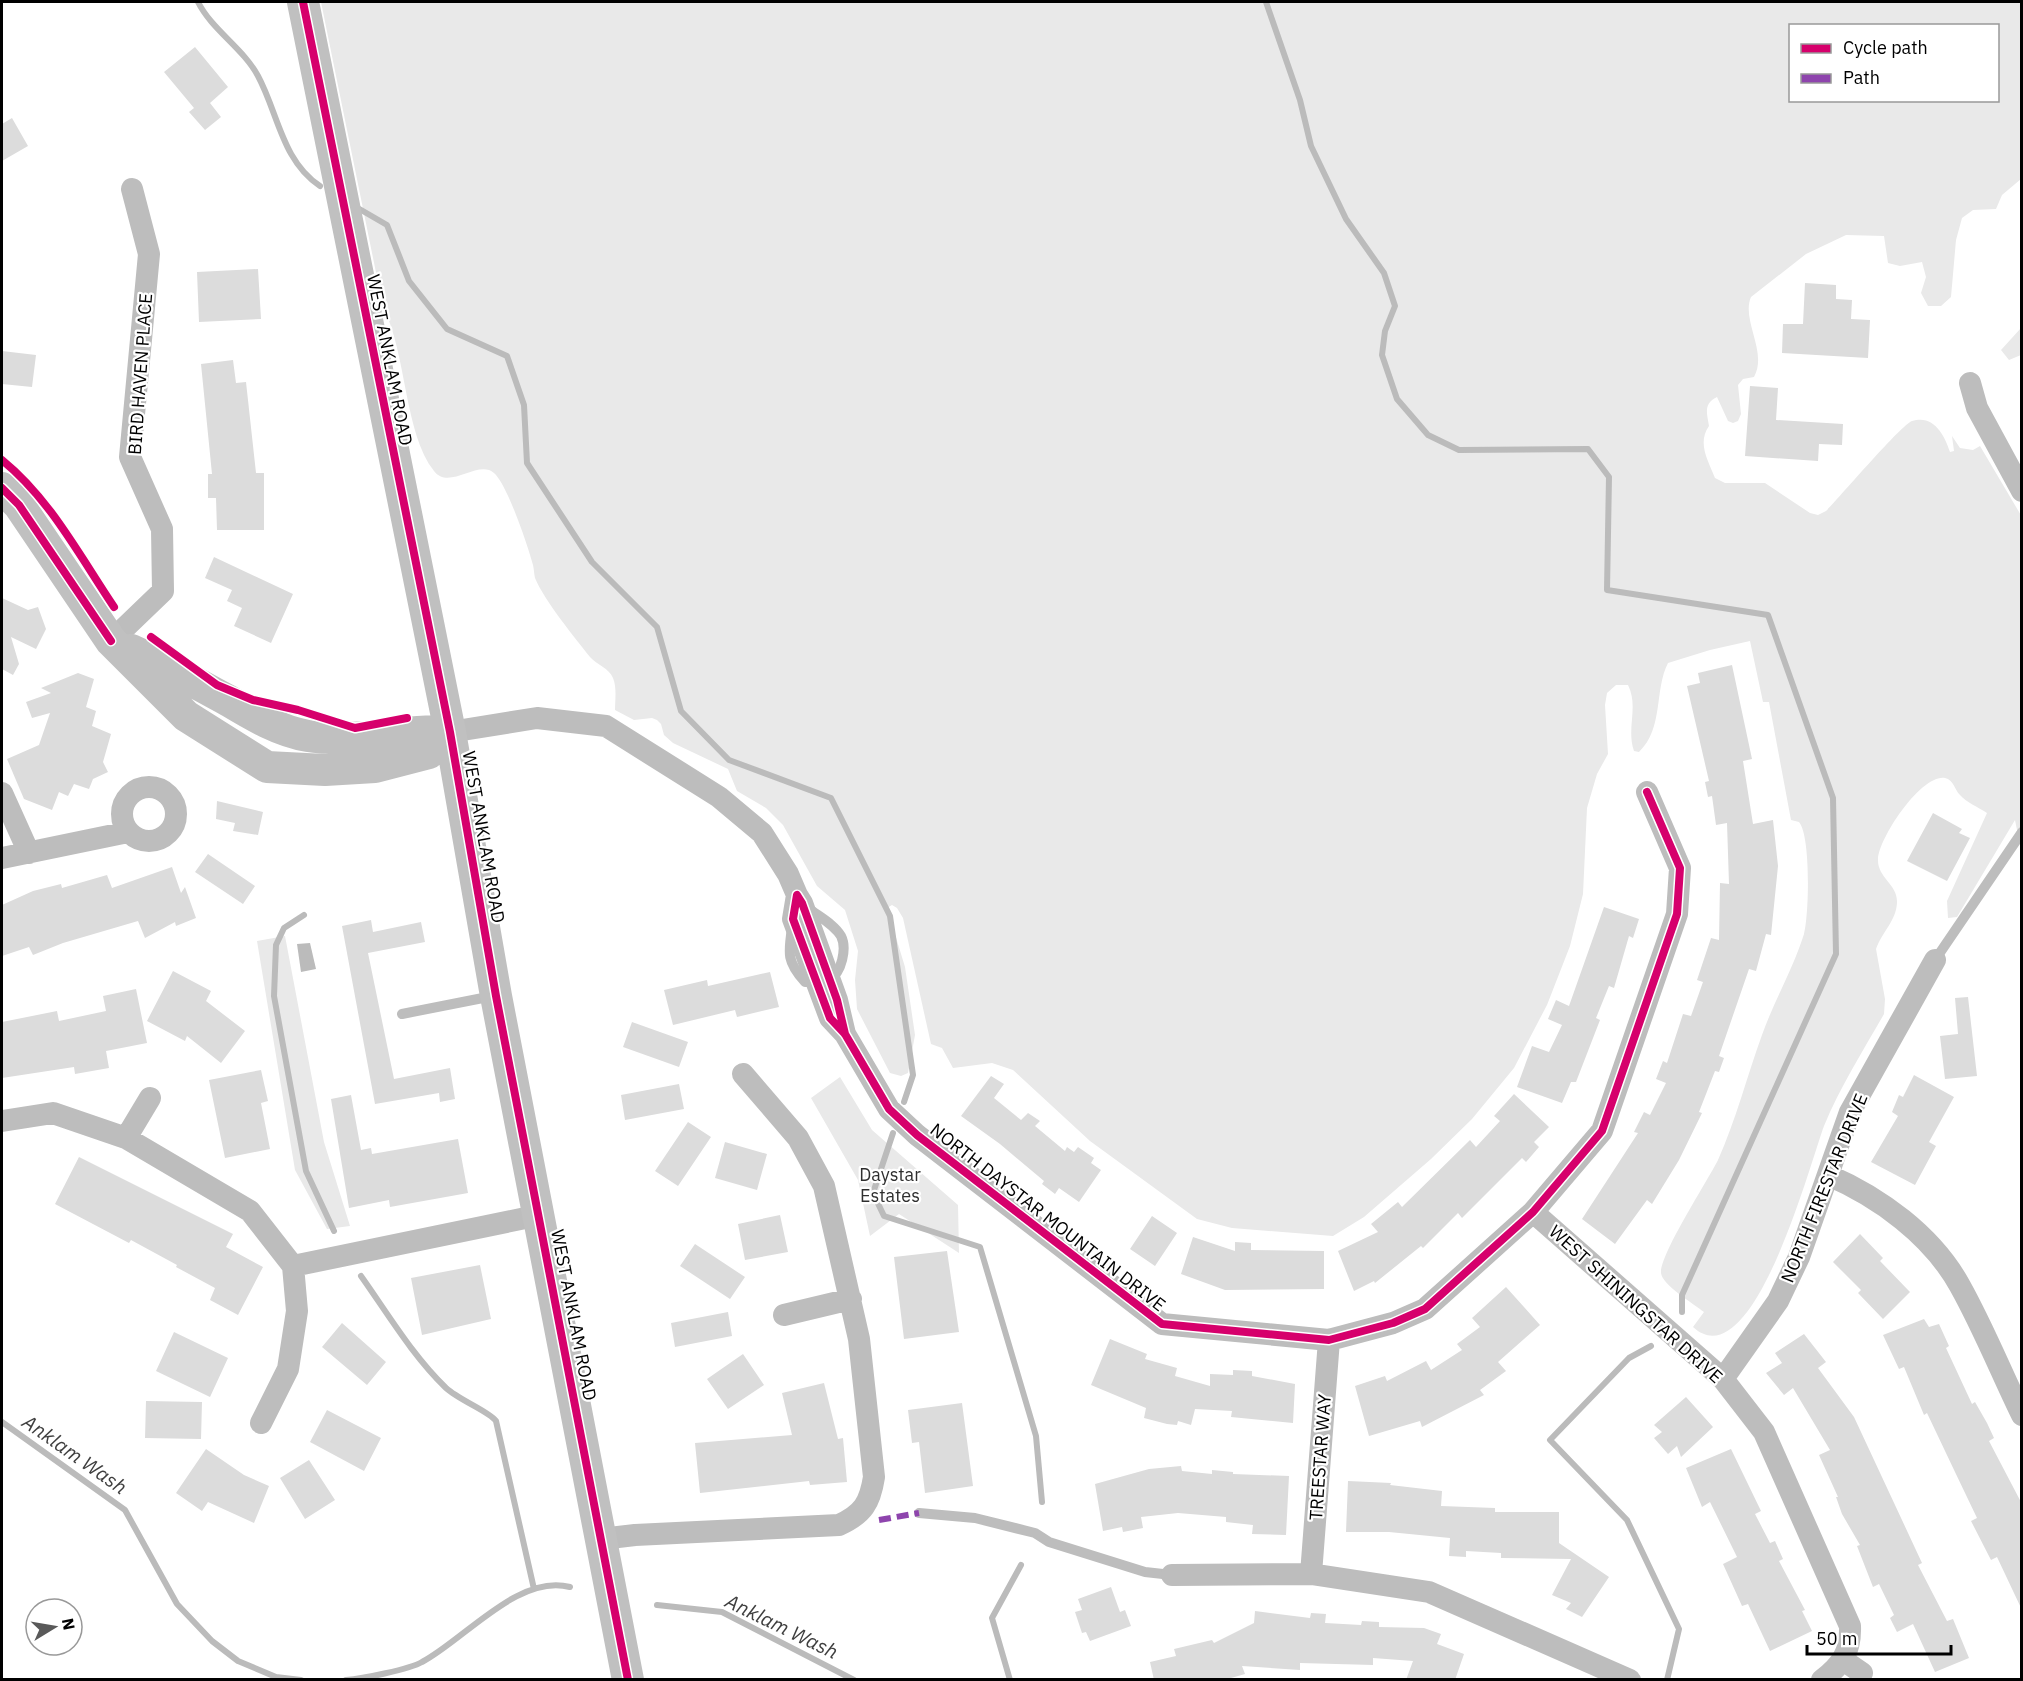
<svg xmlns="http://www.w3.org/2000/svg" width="2023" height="1681" viewBox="0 0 2023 1681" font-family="'IBM Plex Sans',sans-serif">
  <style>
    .green { fill: #e9e9e9; fill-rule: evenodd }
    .water { fill: #bbb }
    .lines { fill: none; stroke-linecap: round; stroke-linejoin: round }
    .stream { stroke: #bbb; stroke-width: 6 }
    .building { fill: #dcdcdc }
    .lane { stroke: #bdbdbd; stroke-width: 10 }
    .street { stroke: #bdbdbd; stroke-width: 22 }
    .secondary { stroke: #c0c0c0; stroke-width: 32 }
    .quiet { stroke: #8e44ad; stroke-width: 6; stroke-dasharray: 12 6; stroke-linecap: butt }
    .cycleway-casing { stroke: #fff; stroke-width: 11 }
    .cycleway { stroke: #d6006c; stroke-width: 8 }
    .labels { text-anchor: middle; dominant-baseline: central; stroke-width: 4.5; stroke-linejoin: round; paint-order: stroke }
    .street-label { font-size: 18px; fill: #000; stroke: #fff }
    .park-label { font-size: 18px; fill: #2e2e2e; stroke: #fff }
    .water-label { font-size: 20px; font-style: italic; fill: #3f3f3f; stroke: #fff }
  </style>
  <rect width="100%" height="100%" fill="#fff"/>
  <path class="green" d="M321,2H2021V179L2002,195L1996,209L1973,210L1962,218L1956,240L1951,297L1941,306H1928L1921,293L1926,277L1922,262L1900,266L1888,263L1884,236L1846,235L1806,254L1751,297C1741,320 1768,352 1754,377L1743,379L1738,385L1741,414L1738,421L1733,423L1728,421L1717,397C1703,404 1707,413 1709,426C1697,443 1708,460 1715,478L1725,483H1765L1810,513L1818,515L1826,511C1840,497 1901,425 1912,421C1934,414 1945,436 1950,452L1954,451L1952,436L1960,448L1973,450L1980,446L2022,517L2021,850L2015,820L1957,917L1948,918L1947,901L1987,813C1978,807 1966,802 1960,795C1954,789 1954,780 1945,778C1921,774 1879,838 1878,859C1877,878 1898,884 1897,903C1896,921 1882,932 1876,949L1885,999L1884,1014C1863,1051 1840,1087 1824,1126C1811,1160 1753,1382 1693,1327L1704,1312C1694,1304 1662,1285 1661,1273C1660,1254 1707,1182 1718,1160C1736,1120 1747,1076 1762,1035C1774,1001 1793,969 1804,934C1809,916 1811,836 1799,822L1791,820L1769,702H1763L1750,641L1710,650L1668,663C1654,690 1664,728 1639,752L1634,751C1626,728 1639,707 1628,685H1616L1607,693L1605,705L1608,754L1597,774L1587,808L1583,894L1570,946L1547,1005L1514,1068L1472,1119L1431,1159L1364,1217L1333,1236L1232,1228L1197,1219L1090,1141L1013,1070L992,1063L953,1068L942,1048L931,1044L903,918L897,908L892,905L887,908L905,967L915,1035L908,1073L901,1076L890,1073L857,1009L855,980L858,951L845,910L817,886L783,825L766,808L737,791L728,769L673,743L664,735L661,724L657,720L652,718L634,720L615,710C615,700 617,688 613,678C609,668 597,665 590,657C575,638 544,600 535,578C534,574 534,569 533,565C528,546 507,484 494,473C478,459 449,491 434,471C404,433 407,354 383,307ZM1790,26H1998V100H1790Z
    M2021,328V355L2009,360L2001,350Z
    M285,936L324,1142L350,1226L327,1229L295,1170L257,941Z
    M840,1077L872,1130L958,1205L959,1253L899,1214L870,1236L858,1180L811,1098Z"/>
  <path class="water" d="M310,943L316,969L301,972L297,944Z"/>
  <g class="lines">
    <path class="stream" d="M198,2C212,30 243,48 258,76C278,113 282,161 320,186
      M1266,2L1300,100L1311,146L1346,219L1384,273L1395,306L1385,331L1382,355L1397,399L1428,435L1459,450L1588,449L1609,477L1607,590L1768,615L1833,798L1836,954L1682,1295V1312
      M356,207L387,225L409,281L447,329L507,356L524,405L527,463L592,562L657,627L681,711L729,760L831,798L890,916L913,1075L904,1102
      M304,915L284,928L276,945L274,996L306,1171L334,1231
      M893,1133L873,1193L884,1216L980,1247L1036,1436L1042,1502
      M361,1276C388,1314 412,1355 446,1388C459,1400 490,1412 496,1421L534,1589
      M1651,1346L1629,1358L1550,1440L1627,1520L1679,1629L1667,1680
      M2,1422L125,1510L177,1604L212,1641L238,1661L276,1677L301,1680
      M657,1605L722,1612L854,1680
      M346,1680C362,1679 410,1669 422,1662C464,1640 519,1573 570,1587
      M1010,1680L992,1618L1021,1565"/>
  </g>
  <path class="building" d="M195,47L228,87L210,103L221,117L205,130L189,112L194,108L164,72Z
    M12,118L28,146L2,161V124Z
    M258,269L261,319L199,322L197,272Z
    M1805,283L1836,285V299L1852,300L1851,319L1870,320L1868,358L1782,353L1783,324H1803Z
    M2,351L36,355L32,387L2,384Z
    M233,360L236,383L246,382L256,473H264V530H217L216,498H208V474H212L201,364Z
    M1750,386L1778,388L1776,420L1843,424L1842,445L1819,444L1818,461L1745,456Z
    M214,557L293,594L271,643L234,626L242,608L227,601L232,590L205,578Z
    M2,598L28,610L38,607L46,629L36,649L11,637L19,664L13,675L2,669Z
    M1732,665L1752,759L1743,761L1753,824L1773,820L1778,866L1771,935L1766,934L1756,971L1749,969L1719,1056L1724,1058L1719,1072L1715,1071L1699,1112L1702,1113L1679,1160L1652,1204L1647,1200L1615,1244L1582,1219L1638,1133L1634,1132L1644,1112L1650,1115L1666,1083L1656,1079L1663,1061L1667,1063L1683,1014L1691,1016L1703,982L1697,980L1711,938L1719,940L1720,883L1729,884L1727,823L1716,825L1712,796L1708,797L1705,782L1709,781L1687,686L1700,683L1698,673Z
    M78,673L94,679L86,707L96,711L92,726L111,734L103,762L108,772L93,779L89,789L74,784L68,796L59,792L52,810L24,799L7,759L39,745L50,713L32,718L26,702L51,693L41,688Z
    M217,801L263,812L258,835L233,831L235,823L216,819Z
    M1933,813L1962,829L1959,833L1970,838L1947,881L1907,861Z
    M208,854L255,886L243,904L195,872Z
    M172,867L181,893L185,887L196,918L176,926L175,922L145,938L138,921L63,943L33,955L29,947L2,956V905L33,891L61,884L62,888L107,875L112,888Z
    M1604,907L1639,919L1633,938L1629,936L1614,988L1609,986L1596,1018L1600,1020L1576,1082H1571L1562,1103L1517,1087L1532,1046L1549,1052L1562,1025L1548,1019L1556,1000L1569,1006Z
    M371,920L373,932L421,922L425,942L368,953L394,1079L450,1068L455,1099L440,1102L439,1093L375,1104L342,926Z
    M173,971L211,991L206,1001L245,1031L221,1063L187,1036L185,1041L147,1021Z
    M770,972L779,1007L737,1017L735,1010L673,1025L664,990L707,980L708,986Z
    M136,989L147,1043L106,1051L109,1068L75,1074L74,1067L2,1078V1022L57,1011L59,1021L106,1011L103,996Z
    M1968,997L1977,1076L1945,1079L1940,1036L1958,1034L1955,998Z
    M632,1022L688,1042L679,1067L623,1047Z
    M261,1070L268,1101L261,1103L270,1149L225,1158L209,1080Z
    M1914,1075L1954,1097L1929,1142L1936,1146L1915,1185L1871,1162L1898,1116L1892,1112L1899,1095L1903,1097Z
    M991,1076L1004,1084L994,1098L1021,1120L1028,1113L1040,1121L1035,1126L1065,1151L1067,1147L1074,1152L1078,1147L1094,1158L1091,1163L1101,1170L1079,1202L1059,1188L1055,1194L1042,1184L1044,1181L1000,1144L961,1116Z
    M679,1084L684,1109L625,1120L621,1095Z
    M1514,1094L1549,1127L1534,1142L1539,1147L1526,1162L1522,1158L1462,1218L1458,1213L1423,1248L1421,1246L1375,1283L1374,1281L1354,1291L1338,1251L1378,1232L1371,1224L1398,1202L1402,1207L1470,1140L1476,1147L1500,1121L1494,1116Z
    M351,1095L361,1150L371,1148L372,1154L458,1139L468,1193L390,1207L389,1200L349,1208L331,1099Z
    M688,1122L711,1137L678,1186L655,1171Z
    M725,1142L767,1154L757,1190L715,1178Z
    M79,1157L233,1234L226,1247L263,1267L238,1315L210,1300L215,1288L176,1267L177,1265L131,1240L129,1243L55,1204Z
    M780,1215L788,1252L745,1260L738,1224Z
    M1152,1216L1177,1233L1155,1266L1130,1249Z
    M1860,1234L1883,1258L1880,1261L1910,1292L1883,1319L1858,1293L1861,1290L1833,1262Z
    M1193,1237L1235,1251V1242L1251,1243V1250L1324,1251V1289L1225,1290L1181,1274Z
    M695,1244L745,1277L730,1299L680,1266Z
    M947,1251L959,1332L904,1339L894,1257Z
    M480,1265L491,1319L422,1335L411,1278Z
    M1506,1287L1540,1325L1498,1362L1506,1371L1480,1390L1484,1395L1422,1427L1420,1421L1369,1436L1355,1386L1385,1376L1387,1381L1426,1361L1431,1370L1462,1350L1457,1344L1480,1327L1472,1318Z
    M728,1312L732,1336L675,1347L671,1323Z
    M1924,1319L1929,1327L1939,1324L1949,1346L1946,1348L1972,1404L1975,1402L1987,1423L1994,1438L1989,1441L2022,1504V1610L1997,1557L1991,1560L1971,1521L1977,1518L1955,1472L1927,1413L1924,1415L1904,1367L1899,1369L1883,1335Z
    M342,1323L386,1362L367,1385L322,1347Z
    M174,1332L228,1358L210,1397L156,1371Z
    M1804,1334L1826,1362L1818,1368L1854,1417L1922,1563L1918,1565L1947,1621L1953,1619L1969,1658L1935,1672L1913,1624L1897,1632L1890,1618L1894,1615L1879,1584L1873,1587L1857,1546L1860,1545L1842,1514L1836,1497H1838L1819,1455L1830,1450L1793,1388L1784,1395L1766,1373L1782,1363L1775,1353Z
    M1110,1339L1147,1354L1145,1359L1177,1368L1175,1376L1210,1386V1374L1233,1375V1370L1252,1371V1376L1295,1384L1293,1423L1231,1417L1232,1411L1195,1409L1191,1425L1178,1421L1177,1425L1167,1424L1144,1418L1146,1408L1091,1385Z
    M743,1354L764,1385L728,1409L707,1379Z
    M824,1383L838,1439L843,1438L847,1482L810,1485L809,1481L700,1493L695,1443L792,1435L782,1393Z
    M1686,1397L1713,1427L1681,1457L1677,1446L1668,1454L1654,1438L1662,1432L1654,1425Z
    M146,1401L202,1402L201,1439L145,1438Z
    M962,1403L973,1486L925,1493L919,1442L912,1443L908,1410Z
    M327,1410L381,1438L364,1471L310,1442Z
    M206,1449L244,1475L269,1486L254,1523L208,1502L202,1511L176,1493Z
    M1731,1449L1761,1511L1755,1514L1770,1543L1775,1541L1783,1559L1779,1561L1805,1610L1802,1611L1812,1631L1770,1651L1748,1604L1742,1606L1723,1564L1737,1557L1710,1502L1702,1507L1686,1468Z
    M309,1460L335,1500L305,1519L280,1478Z
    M1181,1466L1182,1471L1212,1474V1470L1233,1472V1474L1289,1476L1286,1535L1252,1534L1253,1525L1226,1522V1517L1178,1513L1141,1517L1143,1528L1123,1532L1122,1527L1103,1531L1095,1484L1149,1469Z
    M1348,1481L1391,1483L1390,1485L1442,1491L1441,1506L1495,1508V1512H1559V1543L1609,1577L1582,1617L1566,1609L1571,1603L1552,1595L1571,1559L1501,1558V1553L1466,1551V1557L1449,1556L1450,1538L1389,1532H1346Z
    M1111,1587L1120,1612L1125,1610L1131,1626L1090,1641L1086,1632L1082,1633L1075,1612L1082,1610L1078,1599Z
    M1255,1611L1310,1618L1311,1613L1326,1614L1325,1623L1361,1625L1362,1621L1379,1622V1627L1424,1628L1441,1634L1437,1644L1464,1654L1455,1680H1406L1413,1661L1373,1658V1665L1300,1663V1670L1242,1666L1245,1674L1224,1680H1154L1150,1662L1176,1656L1174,1649L1212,1640L1214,1643L1254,1623Z"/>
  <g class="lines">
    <path class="lane" d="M792,928C788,954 787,962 805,982C813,982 822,983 829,980C842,973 847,948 841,936C834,924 818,916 808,908
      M1935,960L2022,832
      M402,1014L493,996
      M919,1513L975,1518L1035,1533L1049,1542L1145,1572L1172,1575"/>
    <path class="street" d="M1970,383L1977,408L2022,491
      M111,641L163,591L162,529L130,457L149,254L132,189
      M450,732L537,718L606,726L719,797L762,833L788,874L797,895
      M122 814a27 27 0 1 1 54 0a27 27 0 1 1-54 0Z
      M2,793L29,853
      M2,858L128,832
      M845,1034L837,1000L802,903L797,895L793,919L830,1018L845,1034L889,1109L917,1135L1162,1324L1329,1340L1393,1323L1425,1309L1533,1212L1602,1131L1677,914L1680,868L1647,792
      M2,1121L53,1113L126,1138L250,1211L293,1266
      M126,1138L150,1098
      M1828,1175C1879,1197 1932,1235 1960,1286C1983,1327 2001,1372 2022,1415
      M1533,1212L1723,1379L1764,1432L1850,1626C1851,1651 1842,1665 1822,1680
      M293,1266L540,1215
      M784,1315L851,1299
      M1723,1379L1778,1301L1799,1257L1850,1112L1935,960
      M261,1423L288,1369L297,1311L293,1266
      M601,1539L635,1535L839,1525C863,1514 870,1503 874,1477L859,1339L824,1186L798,1138L743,1074
      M1311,1574L1329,1340
      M1172,1575L1311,1574L1429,1592L1630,1680
      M1843,1660L1862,1673"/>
    <path class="secondary" d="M303,2L450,732L496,996L628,1680
      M2,488L19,505L111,641L186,716L267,767L325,770L375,767L429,753L450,732
      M131,650C165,665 197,684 229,701C254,716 279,731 308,736C355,744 403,728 450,732"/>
    <path class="quiet" d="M879,1520L919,1513"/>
    <g class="cycleway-casing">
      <path id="cycleway" d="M303,2L450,732L496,996L628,1680
        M2,460C50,499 79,555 114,607
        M2,488L19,505L111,641
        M151,637L217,685L253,700L298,710L355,728L407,718
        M845,1034L837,1000L802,903L797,895L793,919L830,1018L845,1034L889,1109L917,1135L1162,1324L1329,1340L1393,1323L1425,1309L1533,1212L1602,1131L1677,914L1680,868L1647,792"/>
    </g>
    <use href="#cycleway" class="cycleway"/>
  </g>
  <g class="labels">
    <g class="street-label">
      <text transform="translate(390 360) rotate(79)">WEST ANKLAM ROAD</text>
      <text transform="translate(140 374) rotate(-86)">BIRD HAVEN PLACE</text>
      <text transform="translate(484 837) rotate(80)">WEST ANKLAM ROAD</text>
      <text transform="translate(1824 1188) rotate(-68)">NORTH FIRESTAR DRIVE</text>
      <text transform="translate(1048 1217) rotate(38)">NORTH DAYSTAR MOUNTAIN DRIVE</text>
      <text transform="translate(1636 1304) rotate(42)">WEST SHININGSTAR DRIVE</text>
      <text transform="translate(574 1315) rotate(79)">WEST ANKLAM ROAD</text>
      <text transform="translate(1320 1457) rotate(-86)">TREESTAR WAY</text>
    </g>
    <g class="park-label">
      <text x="890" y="1174">Daystar<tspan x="890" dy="21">Estates</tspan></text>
    </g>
    <g class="water-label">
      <text transform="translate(75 1454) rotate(35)">Anklam Wash</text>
      <text transform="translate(782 1626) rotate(26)">Anklam Wash</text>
    </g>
  </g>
  <rect width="2023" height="1681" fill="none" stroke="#000000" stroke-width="6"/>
  <rect x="1789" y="24" width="210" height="78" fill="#ffffff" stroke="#999999" stroke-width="1.5"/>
  <rect x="1801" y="44" width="30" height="9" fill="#d6006c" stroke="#999999" stroke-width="1.5"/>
  <text x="1843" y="54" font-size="18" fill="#000000">Cycle path</text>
  <rect x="1801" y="74" width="30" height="9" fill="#8e44ad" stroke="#999999" stroke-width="1.5"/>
  <text x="1843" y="84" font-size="18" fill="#000000">Path</text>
  <g transform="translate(54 1627) rotate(79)"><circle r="28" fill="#ffffff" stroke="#999999" stroke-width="1.5"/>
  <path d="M0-4.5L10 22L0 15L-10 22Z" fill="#595959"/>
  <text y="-9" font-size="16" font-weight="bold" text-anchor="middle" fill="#000000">N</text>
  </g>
  <path d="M1807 1645v9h144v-9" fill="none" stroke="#000000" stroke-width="3"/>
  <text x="1816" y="1645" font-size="18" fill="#000000" stroke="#ffffff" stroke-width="4.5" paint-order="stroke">50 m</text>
</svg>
